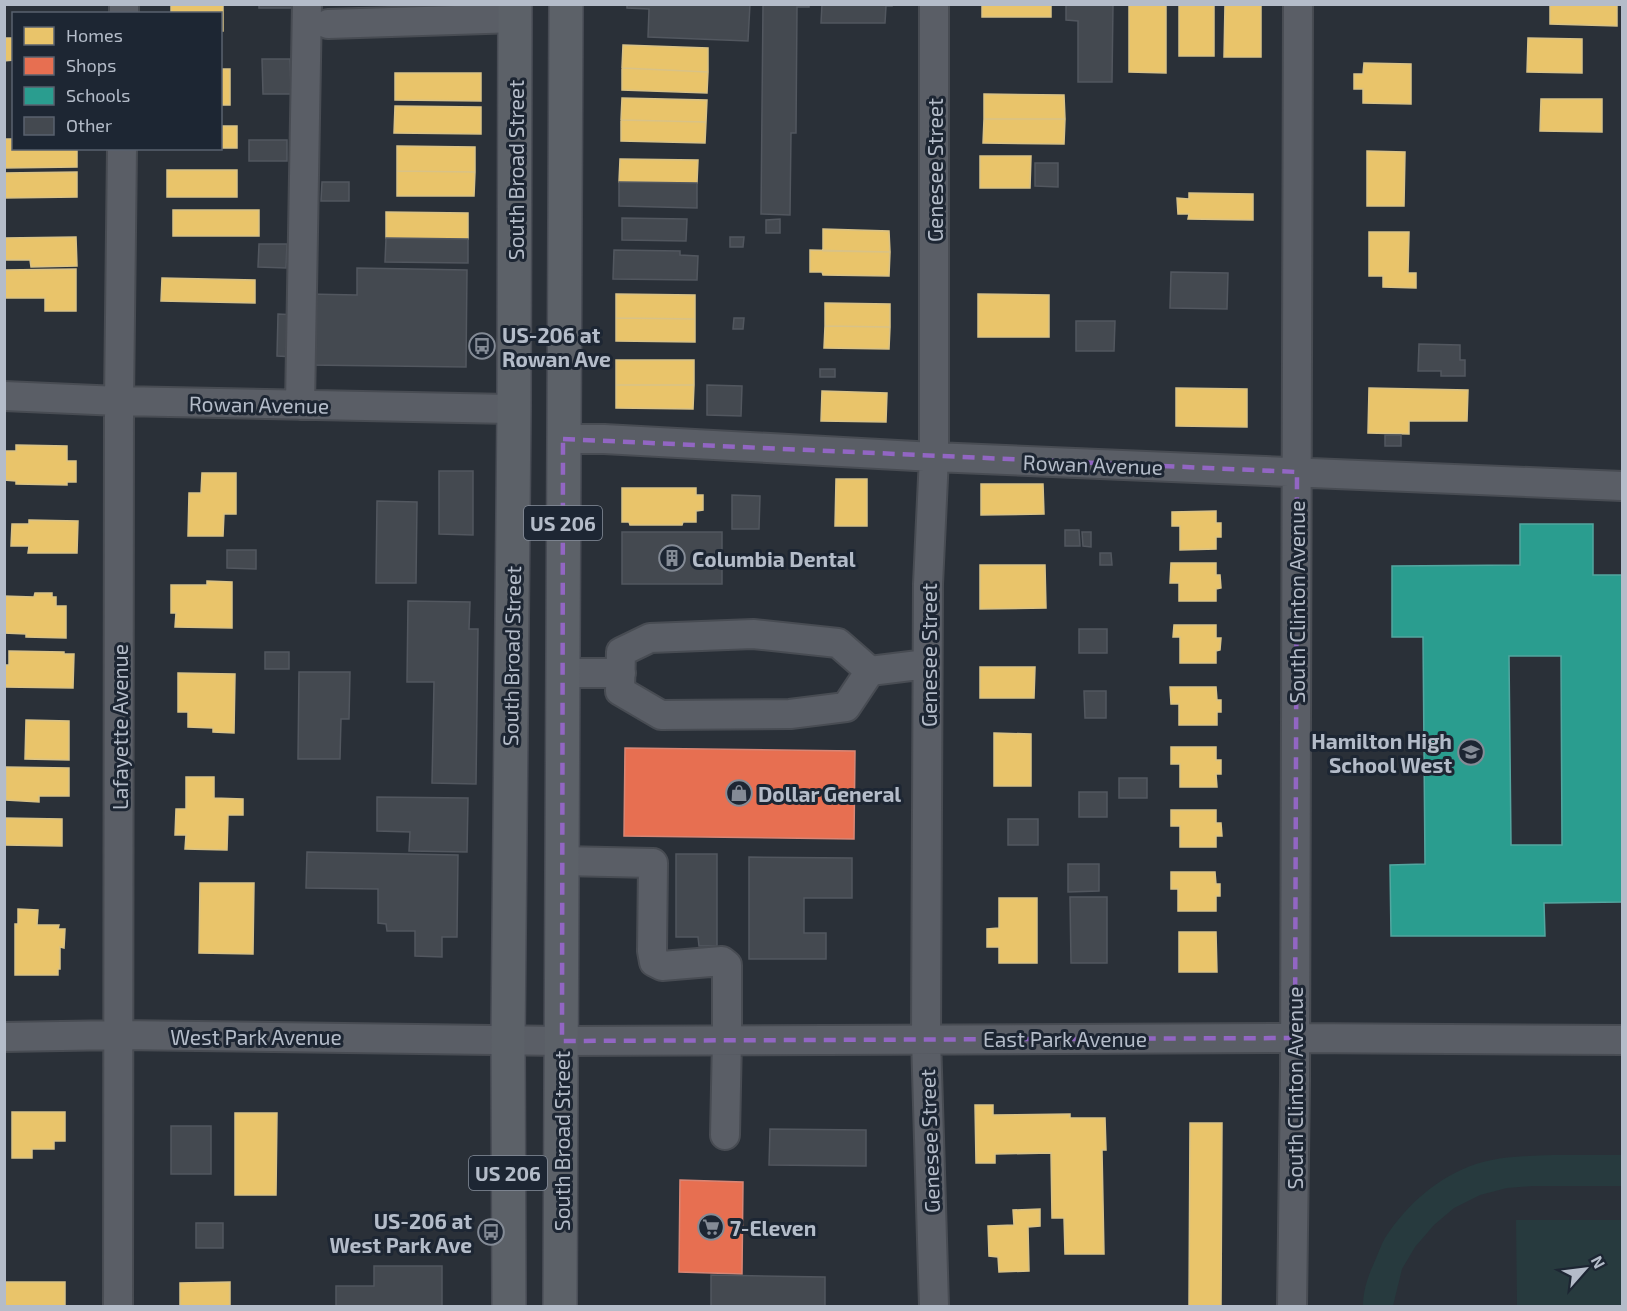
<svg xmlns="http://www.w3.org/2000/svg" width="1627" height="1311" viewBox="0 0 1627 1311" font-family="'Exo 2',sans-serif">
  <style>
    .green { fill: #273a3e }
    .homes { fill: #e9c46a; stroke: #d9c286; stroke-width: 1.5 }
    .shops { fill: #e76f51; stroke: #d88675; stroke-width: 1.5 }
    .schools { fill: #2a9d8f; stroke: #53a6a0; stroke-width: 1.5; fill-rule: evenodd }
    .building { fill: #444950; stroke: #52575f; stroke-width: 1.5 }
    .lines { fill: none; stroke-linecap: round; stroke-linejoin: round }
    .minor-casing { stroke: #484c53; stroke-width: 32 }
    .major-casing { stroke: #484c55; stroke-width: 36 }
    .minor { stroke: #5a5e66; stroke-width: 28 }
    .major { stroke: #5c6168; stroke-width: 33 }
    .marked { fill: none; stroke: #9266c3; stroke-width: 4.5; stroke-dasharray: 12 8; stroke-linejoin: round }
    .labels { text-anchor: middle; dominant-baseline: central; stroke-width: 6; stroke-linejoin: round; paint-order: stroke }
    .shield { fill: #1d2633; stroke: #878f9c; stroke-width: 1.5 }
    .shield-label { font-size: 20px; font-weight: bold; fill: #b4bcc9 }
    .street-label { font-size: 21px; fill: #b4bcc9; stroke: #1d2633 }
    .poi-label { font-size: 21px; font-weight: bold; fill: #b4bcc9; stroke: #1d2633; text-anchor: start }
  </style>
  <rect width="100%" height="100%" fill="#2a3038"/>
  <path class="green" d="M1553,1155H1622V1186H1533L1507,1188L1480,1195L1454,1208L1434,1225L1415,1247L1402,1269L1393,1306H1363C1363,1291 1368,1276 1374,1263C1378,1254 1381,1245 1385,1238C1407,1204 1438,1177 1476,1164C1501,1156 1528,1156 1553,1155Z
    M1516,1220H1622V1306H1517Z"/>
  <path class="homes" d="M171,4H223V31H220V14H171Z
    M982,4H1051V17H982Z
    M1129,4H1166V73L1129,72Z
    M1179,4H1214V56H1179Z
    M1225,4H1261V57H1224Z
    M1550,4H1617V26L1550,24Z
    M4,38H14V60L4,61Z
    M1528,38L1582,39V73L1527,72Z
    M623,45L708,48V72L622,68Z
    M1364,63L1411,64V104L1363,103V89H1354V74H1363Z
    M622,68L708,72L707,93L622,90Z
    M220,69H230V105H220Z
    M395,73H481V101L395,100Z
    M984,94L1064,95L1065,119H984Z
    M622,98L707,100L706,122L621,120Z
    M1541,99H1602V132L1540,131Z
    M395,106L481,107V134L394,133Z
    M984,119H1065L1064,144L983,143Z
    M621,120L706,122L705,143L621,141Z
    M220,126H237V148H220Z
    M4,139H14V148H77V167L4,168Z
    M397,146L475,147V172L397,171Z
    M1367,151L1405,152L1404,206H1367Z
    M980,156H1031L1030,188H980Z
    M620,159L698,160L697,183L619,182Z
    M167,170H237V197H167Z
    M397,171L475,172L474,196H397Z
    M77,172V197L4,198V173Z
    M1189,193L1253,194V220L1188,219L1189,214H1178L1177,198L1189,199Z
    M173,210H259V236H173Z
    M386,212L468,213V239L386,238Z
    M823,229L889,231L890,252L823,251Z
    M1369,232H1409L1408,273H1416V288L1383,287V276H1369Z
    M76,237L77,266L31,267L30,260H4V238Z
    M810,250L890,252L889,276L823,275L822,272H810Z
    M76,269V311H45V298H5L4,270Z
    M162,278L255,280V303L161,301Z
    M616,294L695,295V319L616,318Z
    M978,294L1049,295V337H978Z
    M825,303L890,304V327L825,326Z
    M616,318L695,319V342L616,341Z
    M825,326L890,327L889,349L824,348Z
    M616,360H694V385H616Z
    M616,385H694L693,409L616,408Z
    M1176,388L1247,389V427L1176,426Z
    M1369,388L1468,390L1467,421H1409V434L1368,433Z
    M822,391L887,393L886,422L821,421Z
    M16,445L67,446V461H76V482H67V485L16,484V481L4,480V451H16Z
    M202,473H236V514H224L223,536H188L189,493H201Z
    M836,479H867V526H835Z
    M981,484H1043L1044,514L981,515Z
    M622,488H696V495H703V510L696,511V522H683L682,525H630L629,522H622Z
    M1216,511V523H1221V537H1216V549L1180,550V526H1172V512Z
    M29,520L78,521L77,553H28L29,546H11L12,524H29Z
    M1171,563H1216V575H1220L1221,588L1216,589V601H1179V583H1170Z
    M980,565H1045L1046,608L980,609Z
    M207,581L232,582V628L175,627L176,613H171V585H207Z
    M35,593H52V597H56V606H66V638L26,637V634L4,633V596L34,597Z
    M1174,625H1216V638H1221L1220,650L1216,651V663H1180V637H1173Z
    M9,651L64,652V654H74L73,688L4,687V665H9Z
    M980,667H1035L1034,698H980Z
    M178,673L235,674L234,733L213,732V728L188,727V712H178Z
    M1170,687H1216L1217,700H1221V712H1217V725H1179V704H1171Z
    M26,720L69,721V760L25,759Z
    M994,733L1031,734V786H994Z
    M1171,747H1216V760H1221V774H1216L1217,787H1180V764H1171Z
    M6,767L69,768V796H39V802L6,800Z
    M186,777H214V798L243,799V815H228L227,850L185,849L186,835H175L176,809H186Z
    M1171,810H1216V823H1221L1222,836H1216V847H1180V826H1171Z
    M4,818L62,819V846L4,845Z
    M1171,872H1215L1216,884H1220V896H1216V911H1178V889H1171Z
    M200,883H254L253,954L199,953Z
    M999,898H1037V963H999V947H987V929L999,928Z
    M18,909L38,910L37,925H59L58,929H65L64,948L60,947V969H58V975H15V924H18Z
    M1179,932H1216L1217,972H1179Z
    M975,1105H993V1115L1070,1114V1118H1105L1106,1150H1102L1104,1254H1065L1064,1218H1052L1051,1153L995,1154V1163H976Z
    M12,1112H65V1141H54V1149H32V1158H12Z
    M235,1113H277L276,1195H235Z
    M1190,1123H1222L1221,1306H1189Z
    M1040,1209V1226L1028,1227L1029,1271L999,1272L998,1257L989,1256L988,1226L1014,1225L1013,1210Z
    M4,1282H65V1306H4Z
    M230,1282V1306H180V1283Z"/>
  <path class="shops" d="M625,748L855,751L854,839L624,836Z
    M680,1180L743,1182L742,1274L679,1272Z"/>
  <path class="schools" d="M1520,524H1593V575H1622V902L1544,903L1545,936H1391L1390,865L1425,864L1423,637H1392V566L1520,565ZM1509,656H1561L1562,845H1511Z"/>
  <path class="building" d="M259,4H292V8H259Z
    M627,4H750L748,41L648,37L649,9L627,8Z
    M763,4H809V7H797L796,133H791L790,215L761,214Z
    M822,4H892V6H886L885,23H821Z
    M1066,4H1113L1112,82H1078V21L1066,20Z
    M262,59H290L291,94H263Z
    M249,140H287V161H249Z
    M1035,163H1058V187L1035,186Z
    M322,182H349V201H321Z
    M619,182L697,183V208L619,206Z
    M622,218L687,219L686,241L622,240Z
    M780,219V233H766V220Z
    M730,237H744L743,247H730Z
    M386,238L468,239V263L385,262Z
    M259,244H287L286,268L258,267Z
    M614,250L680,251V255L698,256L697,280L613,279Z
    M357,268L467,270L466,367L308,365L309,294L357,295Z
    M1171,272L1228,273L1227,309L1170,308Z
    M278,314L296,315L295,357L277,356Z
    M734,318H744L743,329H733Z
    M1076,321H1115L1114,351H1076Z
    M1419,344L1460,345V360H1465V376H1441V371H1418Z
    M820,369H835V377H820Z
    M707,385L742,386L741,416L707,415Z
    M1385,435H1401V446H1385Z
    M439,471H473V535L439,534Z
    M732,495L760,496L759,529H732Z
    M377,501L417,502L416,583H376Z
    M1065,530H1079L1080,546H1065Z
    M622,532H722V584H622Z
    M1082,532H1091V547L1083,546Z
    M227,550H256V569L227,568Z
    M1100,553H1111L1112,565H1100Z
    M408,601L470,602L469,629H478L476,784L432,783L434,682H407Z
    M1079,629H1107V653H1079Z
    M265,652H289V669H265Z
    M299,672H350L349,719H341L340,759H298Z
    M1084,691H1106V718H1085Z
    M1119,778H1147V798H1119Z
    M1079,792H1107V817H1079Z
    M377,797L468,798L467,852L409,851L410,832L377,831Z
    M1008,819H1038V845H1008Z
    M307,852L458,855L457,937H442V957L415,956V931H387L386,924L378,923V889L306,888Z
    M676,854H717V946H699L698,937H676Z
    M749,857L852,858V898H804V933H826V959H749Z
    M1068,864H1099V891L1068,892Z
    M1070,897H1107V963H1071Z
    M171,1126H211V1174H171Z
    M770,1129L866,1130V1166L769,1165Z
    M196,1223H223V1248H196Z
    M374,1266H442V1306H336V1286H374Z
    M711,1275L825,1277V1306H711Z"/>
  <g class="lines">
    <g class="minor-casing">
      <path id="minor" d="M124,14V4
        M328,24L515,18
        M4,396L119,401L514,409
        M300,405L307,4
        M563,439H604L934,457L1622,486
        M870,671L846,707L790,714L661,715L620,691L621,652L650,638L753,634L838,643L870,671L927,664
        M562,673H621
        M562,861L653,863L652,951L654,962L662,966L722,961L727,965V1039L725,1135
        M4,1037L119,1035L562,1041L1295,1038L1622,1040
        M118,1306L119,401L122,148
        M934,1306L926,1038L928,584L934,457V4
        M1292,1306L1295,1081L1298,4"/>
    </g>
    <g class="major-casing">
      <path id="major" d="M509,1306L508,1040L514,409L515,4
        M560,1306L566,4"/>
    </g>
    <use href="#minor" class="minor"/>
    <use href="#major" class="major"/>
  </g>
  <path class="marked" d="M563,439L1297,472L1295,1038L562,1041Z"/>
  <defs>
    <g id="bus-ring" transform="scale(1.35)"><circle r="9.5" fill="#1d2633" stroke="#848b96" stroke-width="1.5"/><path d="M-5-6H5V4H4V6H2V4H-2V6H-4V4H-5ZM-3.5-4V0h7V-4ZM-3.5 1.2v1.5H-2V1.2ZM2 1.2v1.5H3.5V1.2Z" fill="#848b96"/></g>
    <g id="building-ring" transform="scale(1.35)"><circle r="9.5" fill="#1d2633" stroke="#848b96" stroke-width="1.5"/><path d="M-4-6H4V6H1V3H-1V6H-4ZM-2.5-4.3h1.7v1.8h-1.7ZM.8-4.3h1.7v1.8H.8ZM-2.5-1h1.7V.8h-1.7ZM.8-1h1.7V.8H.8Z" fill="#848b96"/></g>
    <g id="school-ring" transform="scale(1.35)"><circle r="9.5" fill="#1d2633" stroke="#848b96" stroke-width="1.5"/><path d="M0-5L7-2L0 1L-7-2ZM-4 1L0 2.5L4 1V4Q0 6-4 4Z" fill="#848b96"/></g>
    <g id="shop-ring" transform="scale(1.35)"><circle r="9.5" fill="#1d2633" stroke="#848b96" stroke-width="1.5"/><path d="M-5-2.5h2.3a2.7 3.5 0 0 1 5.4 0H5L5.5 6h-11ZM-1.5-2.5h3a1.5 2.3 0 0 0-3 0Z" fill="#848b96"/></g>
    <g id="supermarket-ring" transform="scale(1.35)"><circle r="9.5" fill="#1d2633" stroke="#848b96" stroke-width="1.5"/><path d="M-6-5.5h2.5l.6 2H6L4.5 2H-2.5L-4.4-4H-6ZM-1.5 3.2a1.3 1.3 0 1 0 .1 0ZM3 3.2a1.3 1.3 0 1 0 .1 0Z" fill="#848b96"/></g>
  </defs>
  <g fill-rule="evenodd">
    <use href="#bus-ring" x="482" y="346"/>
    <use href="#building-ring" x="672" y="558"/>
    <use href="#school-ring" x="1471" y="752"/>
    <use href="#shop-ring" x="739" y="793"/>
    <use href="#supermarket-ring" x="711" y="1227"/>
    <use href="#bus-ring" x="491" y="1232"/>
  </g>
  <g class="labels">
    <g class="shield">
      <rect x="524" y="506" width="78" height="34" rx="4.5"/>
      <rect x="469" y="1156" width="78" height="34" rx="4.5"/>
    </g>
    <g class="shield-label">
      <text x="563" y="523">US 206</text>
      <text x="508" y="1173">US 206</text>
    </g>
    <g class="street-label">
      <text transform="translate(515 170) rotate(-90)">South Broad Street</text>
      <text transform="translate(934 170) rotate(-90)">Genesee Street</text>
      <text transform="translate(259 404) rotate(1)">Rowan Avenue</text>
      <text transform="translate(1093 464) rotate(2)">Rowan Avenue</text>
      <text transform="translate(1296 602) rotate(-90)">South Clinton Avenue</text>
      <text transform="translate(928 655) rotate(-90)">Genesee Street</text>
      <text transform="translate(511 656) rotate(-89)">South Broad Street</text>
      <text transform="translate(119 727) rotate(-90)">Lafayette Avenue</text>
      <text x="256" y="1036">West Park Avenue</text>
      <text x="1065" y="1038">East Park Avenue</text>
      <text transform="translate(1294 1088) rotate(-90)">South Clinton Avenue</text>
      <text transform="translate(561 1141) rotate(-90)">South Broad Street</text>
      <text transform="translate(929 1141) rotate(-92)">Genesee Street</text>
    </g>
    <g class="poi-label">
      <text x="502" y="334">US-206 at<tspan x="502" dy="24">Rowan Ave</tspan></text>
      <text x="692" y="558">Columbia Dental</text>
      <text x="1452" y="740" text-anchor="end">Hamilton High<tspan x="1452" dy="24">School West</tspan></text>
      <text x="758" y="793">Dollar General</text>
      <text x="472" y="1220" text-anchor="end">US-206 at<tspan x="472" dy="24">West Park Ave</tspan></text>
      <text x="730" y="1227">7-Eleven</text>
    </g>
  </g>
  <rect width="1627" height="1311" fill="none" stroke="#b4bcc9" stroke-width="12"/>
  <rect x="12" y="12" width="210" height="138" fill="#1d2633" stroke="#59626f" stroke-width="1.5"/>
  <rect x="24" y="27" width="30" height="18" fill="#e9c46a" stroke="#59626f" stroke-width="1.5"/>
  <text x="66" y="42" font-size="18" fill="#b4bcc9">Homes</text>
  <rect x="24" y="57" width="30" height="18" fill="#e76f51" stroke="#59626f" stroke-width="1.5"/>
  <text x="66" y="72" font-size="18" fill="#b4bcc9">Shops</text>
  <rect x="24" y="87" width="30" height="18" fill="#2a9d8f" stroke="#59626f" stroke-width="1.5"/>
  <text x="66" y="102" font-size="18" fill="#b4bcc9">Schools</text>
  <rect x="24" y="117" width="30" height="18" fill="#444950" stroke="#59626f" stroke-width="1.5"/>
  <text x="66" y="132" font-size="18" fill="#b4bcc9">Other</text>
  <g transform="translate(1585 1269) rotate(62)" stroke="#1d2633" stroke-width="4.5" paint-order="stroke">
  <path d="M0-4.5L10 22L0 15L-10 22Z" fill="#b4bcc9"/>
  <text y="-9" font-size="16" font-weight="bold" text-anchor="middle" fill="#b4bcc9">N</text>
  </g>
</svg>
